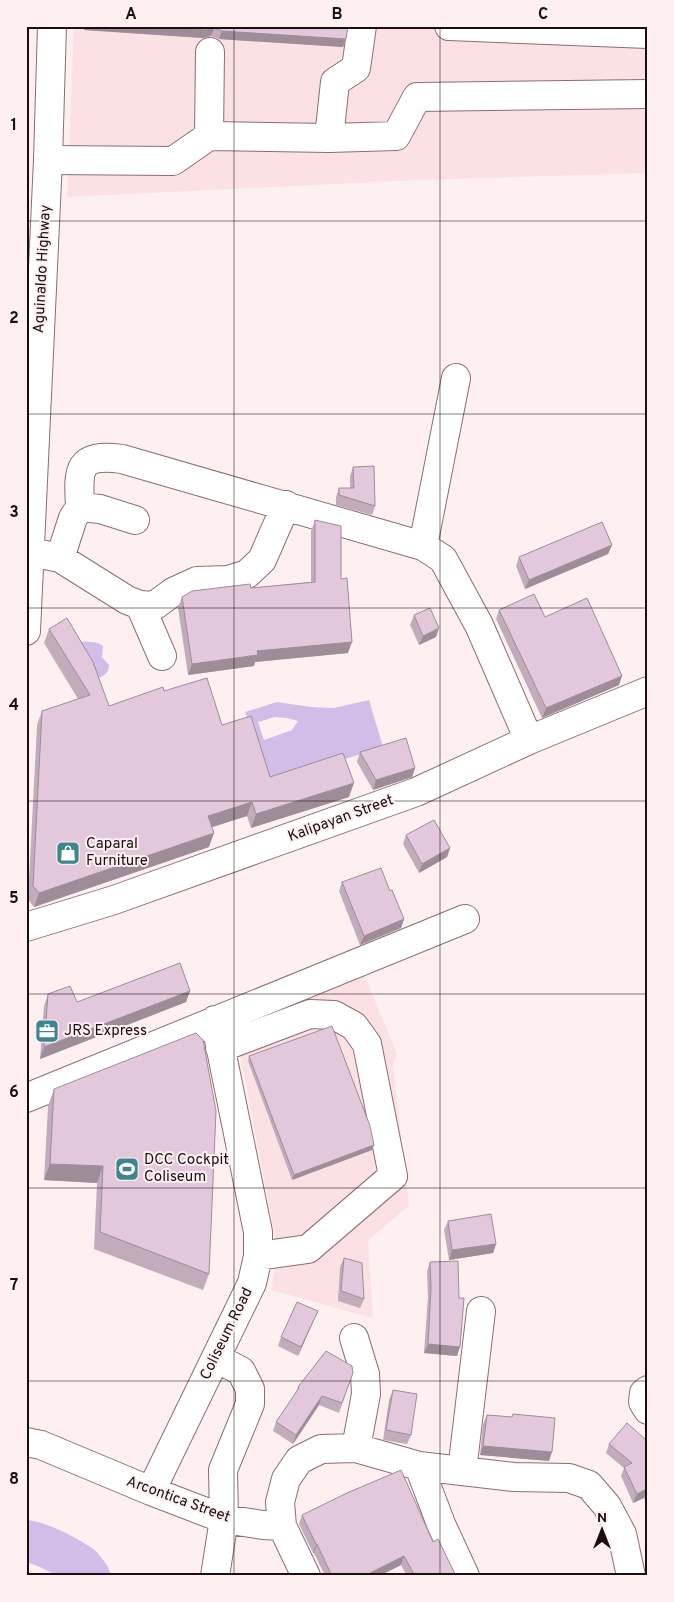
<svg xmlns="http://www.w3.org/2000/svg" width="674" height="1602" viewBox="0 0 674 1602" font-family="Overpass,sans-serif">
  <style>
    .built { fill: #fbe0e4 }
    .water { fill: #d0bee9; fill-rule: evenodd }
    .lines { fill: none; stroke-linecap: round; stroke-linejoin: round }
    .river { stroke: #d0bee9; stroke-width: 42 }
    .minor-casing { stroke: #8b6d71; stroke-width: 30 }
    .highway-casing { stroke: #8b6d71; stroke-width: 30 }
    .minor { stroke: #fff; stroke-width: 28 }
    .highway { stroke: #fff; stroke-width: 28 }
    .wall { fill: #c2acbb }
    .shaded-wall { fill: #9e8c99 }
    .building { fill: #e2c8da; stroke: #9e8c99 }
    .grid { fill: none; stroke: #190e10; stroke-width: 1; stroke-opacity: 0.55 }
    .labels { text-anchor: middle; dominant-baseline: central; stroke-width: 4; stroke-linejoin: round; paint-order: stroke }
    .street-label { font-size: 15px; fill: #190e10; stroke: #fef0f1 }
    .poi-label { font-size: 15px; fill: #190e10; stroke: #fef0f1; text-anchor: start }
    .neatline { fill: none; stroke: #190e10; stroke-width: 2 }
    .grid-label { font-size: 16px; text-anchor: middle; font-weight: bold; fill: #190e10 }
  </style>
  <rect width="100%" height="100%" fill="#fef0f1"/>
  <path class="built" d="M74,26H648V173L417,180L67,197Z
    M364,975L397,1053L393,1066L409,1206L368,1240L373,1318L271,1290L278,1253L235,1027Z"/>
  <path class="water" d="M72,642C81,642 96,640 103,646L102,657L109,665C109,675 102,677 94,679Z
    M369,700L383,747L269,783L245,712L277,702L311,707L334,708ZM275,717L287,718L298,721L292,730L264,740L258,722Z"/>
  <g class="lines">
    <path class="river" d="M26,1541C42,1543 68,1557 81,1566C84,1569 86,1572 89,1576"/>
    <g class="minor-casing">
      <path id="minor" d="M449,26L648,34
        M209,136L210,52
        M329,138L335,82L356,68L362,26
        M48,160L173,161L209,136L329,138L396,136L417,97L648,94
        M80,507C78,469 77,453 122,459L423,546L443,559L479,625L529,740
        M423,546L456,378
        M26,551L60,558L127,600L140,605L154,606L173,592L197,581L228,580L247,574L262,560L286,505
        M60,558L73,518L80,507L100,509L135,520
        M140,605L162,656
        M26,927L114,900L416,792L529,740L648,691
        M220,1048L310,1014L334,1015L354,1026L367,1044L393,1176L308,1249L258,1256
        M26,1098L465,919
        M354,1338L365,1374L366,1394L356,1448
        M648,1390L644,1393L643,1402L648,1410
        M26,1442L41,1445L151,1491L224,1519L263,1525L282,1526
        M419,1466L441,1524L465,1576
        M462,1471L481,1311
        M151,1491L252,1283L258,1256V1232L215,1020
        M215,1576L224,1519L223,1470L250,1404V1389L241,1371L216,1358
        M306,1576L282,1526L280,1502L286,1479L299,1460L321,1449L356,1448L419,1466L514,1477L569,1478L589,1485L607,1506L622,1534L631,1576"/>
    </g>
    <g class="highway-casing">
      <path id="highway" d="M26,631L48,160L52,26"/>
    </g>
    <use href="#minor" class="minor"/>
    <use href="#highway" class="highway"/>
  </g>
  <path class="wall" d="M84,26H348L346,39L343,47L219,39L211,36L203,38L84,30Z
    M353,467L375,506L372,515L336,505V497L339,488H350V476Z
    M315,520L341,579L348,653L255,662L254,666L188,675L178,608L182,597L251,588L311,582V531Z
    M612,545L608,554L525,589L516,566L519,557Z
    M499,610L545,617L619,685L542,718L496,619Z
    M414,615L436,637L419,645L410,625Z
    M49,629L109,706L164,691L222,725L270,777L349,797L251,828L247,816L212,827L209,847L34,907L28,900L37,725L42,711L78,699L44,643Z
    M360,752L415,768L412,777L373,790L357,762Z
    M406,835L450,848L447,857L419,873L403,844Z
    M342,882L390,891L404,919L401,928L360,945L339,891Z
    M190,991L186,1002L40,1059L44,1006L48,994L77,1002Z
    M249,1056L374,1145L372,1150L292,1180L248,1061Z
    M54,1089L209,1274L203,1290L94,1249L97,1183L44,1180L48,1106Z
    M448,1221L496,1244L493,1253L449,1260L444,1230Z
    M344,1258L364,1299L360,1308L338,1301L340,1267Z
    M430,1262L459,1298L457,1356L424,1353L428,1297L427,1271Z
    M314,1320L298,1356L278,1346L281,1337Z
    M353,1373L339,1413L319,1405L293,1444L273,1431L276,1422L296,1392L298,1387Z
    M393,1390L411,1435L407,1444L383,1440L389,1400Z
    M513,1414L549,1461L480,1455L483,1424L487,1415L512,1417Z
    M609,1444H648V1508L644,1498L633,1503L621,1476L624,1468L606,1453Z
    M302,1515L433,1542L456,1576H407L401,1565L379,1576H325L314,1553H313L299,1524Z"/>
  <path class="shaded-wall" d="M85,26H151L214,28L211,36L203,38L84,30Z
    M222,31L346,39L343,47L219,39Z
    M612,545L608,554L525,589L529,580Z
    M439,628L436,637L419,645L423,636Z
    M352,642L348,653L255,662L254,666L188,675L192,664L257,651Z
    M622,676L619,685L542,718L546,708Z
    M415,768L412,777L373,790L376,780Z
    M354,783L349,797L251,828L256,814Z
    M252,802L247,816L203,830L208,816Z
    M214,833L209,847L34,907L39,893Z
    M450,848L447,857L419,873L422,864Z
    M404,919L401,928L360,945L364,936Z
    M190,991L186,1002L40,1059L44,1047Z
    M374,1145L372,1150L292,1180L294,1175Z
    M50,1164L103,1166L97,1183L44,1180Z
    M496,1244L493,1253L449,1260L452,1250Z
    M318,1311L298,1356L301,1347Z
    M428,1344L460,1347L457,1356L424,1353Z
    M322,1396L319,1405L293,1444L296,1435Z
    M483,1446L552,1452L549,1461L480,1455Z
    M647,1489L644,1498L633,1503L637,1494Z
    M316,1544H317L314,1553H313Z
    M404,1556L401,1565L379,1576H369L370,1573Z"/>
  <path class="building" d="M151,26H348L346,39L222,31L214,28L206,30Z
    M374,466L375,506L339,495V488H354L353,467Z
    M315,520L341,526V579L347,578L352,642L257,651L258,655L192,664L182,597L192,591L250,584L251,588L315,582Z
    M602,522L612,545L529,580L519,557Z
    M534,594L545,617L587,598L622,676L546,708L499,610Z
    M430,608L439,628L423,636L414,615Z
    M67,618L93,662L109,706L163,687L164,691L207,678L222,725L251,716L270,777L343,753L354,783L256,814L252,802L208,816L214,833L39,893L33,886L42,711L90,695L49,629Z
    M406,738L415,768L376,780L360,752Z
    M434,820L450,848L422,864L406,835Z
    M381,868L390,891L392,890L404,919L364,936L342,882Z
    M180,963L190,991L44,1047L48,994L70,986L77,1002Z
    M332,1026L370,1126L374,1145L294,1175L249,1056Z
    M196,1033L203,1040L216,1111L209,1274L100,1232L103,1166L50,1164L54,1089Z
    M491,1214L496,1244L452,1250L448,1221Z
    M344,1258L362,1263L364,1299L341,1291Z
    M458,1261L459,1298H464L460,1347L428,1344L431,1288L430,1262Z
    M297,1302L318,1311L301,1347L281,1337Z
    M326,1351L352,1366L353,1373L342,1403L322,1396L296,1435L276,1422L299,1388L298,1387Z
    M393,1390L417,1394L411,1435L386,1430Z
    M513,1414L555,1418L552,1452L483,1446L487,1415L512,1417Z
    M627,1423L645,1439L648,1444V1490L647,1489L637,1494L624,1467L632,1463L609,1444Z
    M401,1470L433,1542L438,1539L456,1576H415L404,1556L370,1573L371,1576H332L317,1544H316L302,1515L347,1493Z"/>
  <path class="grid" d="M234,26V1576M440,26V1576M26,221H648M26,414H648M26,608H648M26,801H648M26,994H648M26,1188H648M26,1381H648"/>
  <defs>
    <g id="shop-square" transform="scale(1.25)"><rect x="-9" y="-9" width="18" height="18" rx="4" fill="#3f858f" stroke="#fef0f1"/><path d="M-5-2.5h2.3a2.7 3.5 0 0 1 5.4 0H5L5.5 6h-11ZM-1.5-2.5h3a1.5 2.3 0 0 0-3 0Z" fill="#fff"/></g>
    <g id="office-square" transform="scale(1.25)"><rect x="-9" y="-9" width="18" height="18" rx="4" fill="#3f858f" stroke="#fef0f1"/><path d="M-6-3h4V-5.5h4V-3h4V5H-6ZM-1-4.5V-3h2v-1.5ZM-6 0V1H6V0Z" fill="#fff"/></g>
    <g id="stadium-square" transform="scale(1.25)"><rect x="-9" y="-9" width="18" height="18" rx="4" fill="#3f858f" stroke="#fef0f1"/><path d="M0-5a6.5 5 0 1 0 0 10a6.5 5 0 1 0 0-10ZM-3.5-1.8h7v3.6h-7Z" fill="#fff"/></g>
  </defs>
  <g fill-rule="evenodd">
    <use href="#shop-square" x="68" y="853"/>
    <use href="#office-square" x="47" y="1031"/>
    <use href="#stadium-square" x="127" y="1169"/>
  </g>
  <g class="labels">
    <g class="street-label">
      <text transform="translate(43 269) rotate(-87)">Aguinaldo Highway</text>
      <text transform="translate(341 819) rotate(-20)">Kalipayan Street</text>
      <text transform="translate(227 1334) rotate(-64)">Coliseum Road</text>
      <text transform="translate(178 1500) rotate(20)">Arcontica Street</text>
    </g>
    <g class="poi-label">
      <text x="86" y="844">Caparal<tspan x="86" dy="17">Furniture</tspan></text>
      <text x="64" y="1031">JRS Express</text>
      <text x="144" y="1160">DCC Cockpit<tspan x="144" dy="17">Coliseum</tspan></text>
    </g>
  </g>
  <rect width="674" height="1602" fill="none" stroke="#fef0f1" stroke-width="55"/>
  <g transform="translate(602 1530)" stroke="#fef0f1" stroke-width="4" paint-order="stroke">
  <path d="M0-4L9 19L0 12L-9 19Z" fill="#190e10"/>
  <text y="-8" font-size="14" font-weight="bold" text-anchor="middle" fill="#190e10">N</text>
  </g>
  <rect x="28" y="28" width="618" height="1546" class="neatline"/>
  <g class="grid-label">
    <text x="131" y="19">A</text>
    <text x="337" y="19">B</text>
    <text x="543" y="19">C</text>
    <text x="14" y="130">1</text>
    <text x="14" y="323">2</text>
    <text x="14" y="517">3</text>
    <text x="14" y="710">4</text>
    <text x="14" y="903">5</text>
    <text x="14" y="1097">6</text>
    <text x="14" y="1290">7</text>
    <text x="14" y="1484">8</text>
  </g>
</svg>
